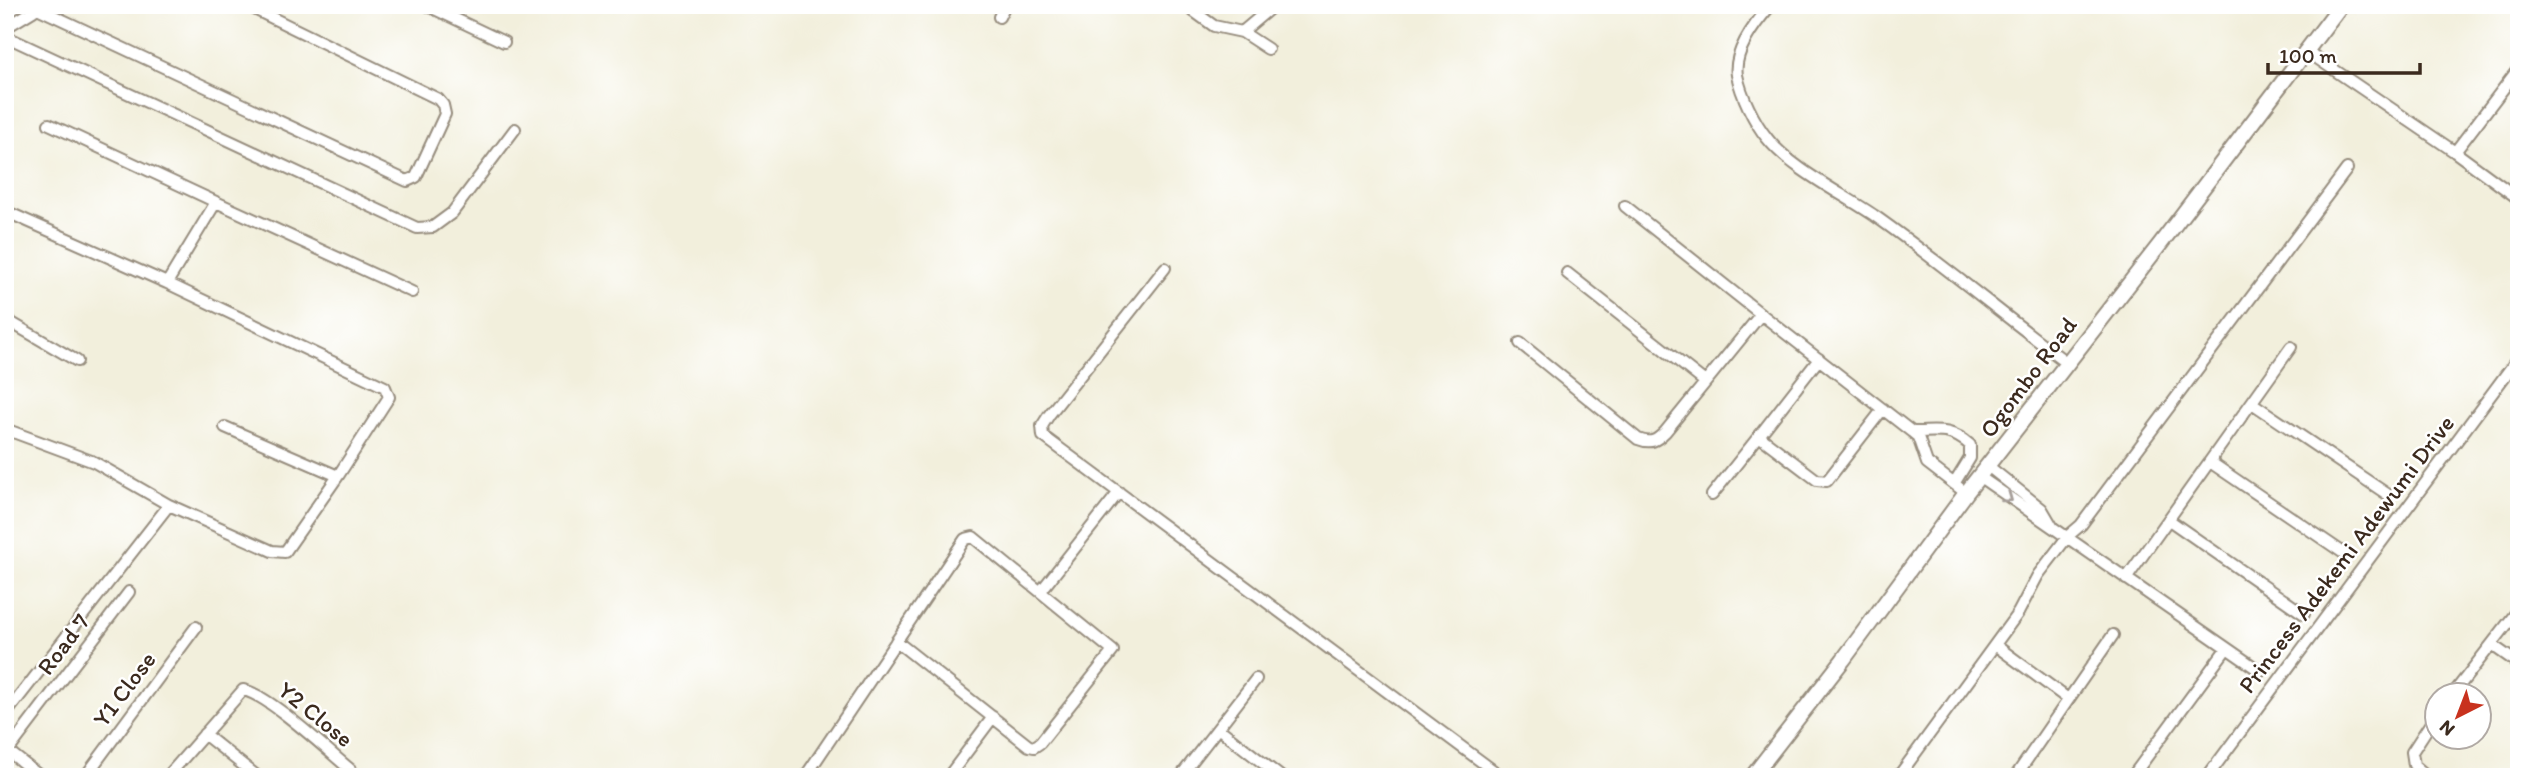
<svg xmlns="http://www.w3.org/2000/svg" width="2524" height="782" viewBox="0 0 2524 782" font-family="Itim,sans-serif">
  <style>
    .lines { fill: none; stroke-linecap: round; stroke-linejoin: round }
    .minor-casing { stroke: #968c7d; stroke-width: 14 }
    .secondary-casing { stroke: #968c7d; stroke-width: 18 }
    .minor { stroke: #fff; stroke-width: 10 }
    .secondary { stroke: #fff; stroke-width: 14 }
    .oneway { stroke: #a79f9a }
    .labels { text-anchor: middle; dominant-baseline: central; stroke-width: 5; stroke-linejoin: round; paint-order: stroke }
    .street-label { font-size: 24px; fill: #3b2a1e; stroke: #fff }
  </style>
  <rect width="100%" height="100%" fill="#fff"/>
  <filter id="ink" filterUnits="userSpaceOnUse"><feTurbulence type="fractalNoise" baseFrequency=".0143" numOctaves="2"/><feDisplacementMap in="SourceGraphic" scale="14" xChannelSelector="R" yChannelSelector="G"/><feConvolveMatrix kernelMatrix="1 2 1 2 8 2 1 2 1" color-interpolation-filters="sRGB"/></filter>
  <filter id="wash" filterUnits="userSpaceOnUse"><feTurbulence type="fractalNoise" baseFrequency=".00686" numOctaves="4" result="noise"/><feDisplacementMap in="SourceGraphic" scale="28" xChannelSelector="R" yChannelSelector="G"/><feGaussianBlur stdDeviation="1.57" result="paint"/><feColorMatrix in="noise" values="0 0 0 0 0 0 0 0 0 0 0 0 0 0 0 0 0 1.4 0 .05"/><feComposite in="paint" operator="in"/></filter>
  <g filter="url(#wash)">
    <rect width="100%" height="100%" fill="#f2efdc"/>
  </g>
  <g filter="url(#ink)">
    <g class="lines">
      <g class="minor-casing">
        <path id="minor" d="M426,5L504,42
          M1185,5L1214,26L1242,32L1268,49
          M1771,5C1756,22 1733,51 1737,75C1741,95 1754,122 1767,138C1790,168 1843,194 1875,216C1940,262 2002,314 2066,362
          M35,7L407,181L416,177L445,114L443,105L438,99L246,5
          M5,15L19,5
          M999,17L1005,5
          M5,28L33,11L36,5
          M1242,32L1274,5
          M5,36L417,228L433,227L452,213L515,129
          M2305,50L2455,152L2519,199
          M49,124L216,202L167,283
          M2455,152L2519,68
          M216,202L412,292
          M1625,206L1761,314
          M5,211L167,283L385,387L389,397L338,476L285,552L272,551L169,505
          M1165,268L1049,415L1042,426L1043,436L1502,777
          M1567,273L1705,382
          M5,319L77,361
          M1520,343L1638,439C1651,444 1656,441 1665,432L1761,314L1912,432L1918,437L1927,463L1966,493
          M1819,359L1759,436L1817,480L1827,481L1883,409
          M2252,403L2387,494
          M225,427L338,476
          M5,429L94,462L169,505L5,715
          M1912,432C1937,432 1950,427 1970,445V458L1954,484
          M2210,462L2345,554
          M1988,466L2042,509L2052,526
          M1980,477L2260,671
          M1712,495L1759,436
          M2169,520L2304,614
          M2126,579L2291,347
          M1041,591L1119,492
          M1995,645L2068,699
          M2492,645L2519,664
          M2453,694L2519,609
          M1218,728L1281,777
          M204,734L258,777
          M8,751L41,777
          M5,755L129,592
          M85,777L196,627
          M167,777L243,690C268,694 329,752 351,770
          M805,777L965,539L973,537L1113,651L1040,743L1034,747L1029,746L896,641
          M948,777L993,717
          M1180,777L1256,679
          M1898,777L2018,613L2038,575L2068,536L2081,525L2347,169
          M2015,777L2113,635
          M2132,777L2226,649
          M2207,777L2519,357
          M2428,777L2414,765L2412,752L2436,715"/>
      </g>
      <g class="secondary-casing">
        <path id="secondary" d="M1752,777L1843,660L1966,493L2161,243L2341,5"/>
      </g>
      <use href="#minor" class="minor"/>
      <use href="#secondary" class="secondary"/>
    </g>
    <defs><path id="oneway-chevron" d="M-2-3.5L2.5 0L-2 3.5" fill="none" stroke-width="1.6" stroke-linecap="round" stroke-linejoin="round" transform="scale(1.75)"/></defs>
    <use class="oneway" href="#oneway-chevron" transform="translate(2008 498) rotate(36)"/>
  </g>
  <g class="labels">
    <g class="street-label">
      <text transform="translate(2028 377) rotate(-53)">Ogombo Road</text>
      <text transform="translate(2346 554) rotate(-53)">Princess Adekemi Adewumi Drive</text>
      <text transform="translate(63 644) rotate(-53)">Road 7</text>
      <text transform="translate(124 689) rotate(-53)">Y1 Close</text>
      <text transform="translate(316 714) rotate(39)">Y2 Close</text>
    </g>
  </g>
  <rect width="2524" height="782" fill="none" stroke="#fff" stroke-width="28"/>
  <g transform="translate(2458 716) rotate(222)"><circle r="33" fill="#ffffff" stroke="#b1aaa5" stroke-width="2"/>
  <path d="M0-5L12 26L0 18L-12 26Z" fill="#c8321e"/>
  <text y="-10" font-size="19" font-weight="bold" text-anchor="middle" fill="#3b2a1e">N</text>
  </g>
  <path d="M2268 63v10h152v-10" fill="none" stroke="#3b2a1e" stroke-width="3.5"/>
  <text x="2279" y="63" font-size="21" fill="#3b2a1e" stroke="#ffffff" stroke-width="5" paint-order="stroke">100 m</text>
</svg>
